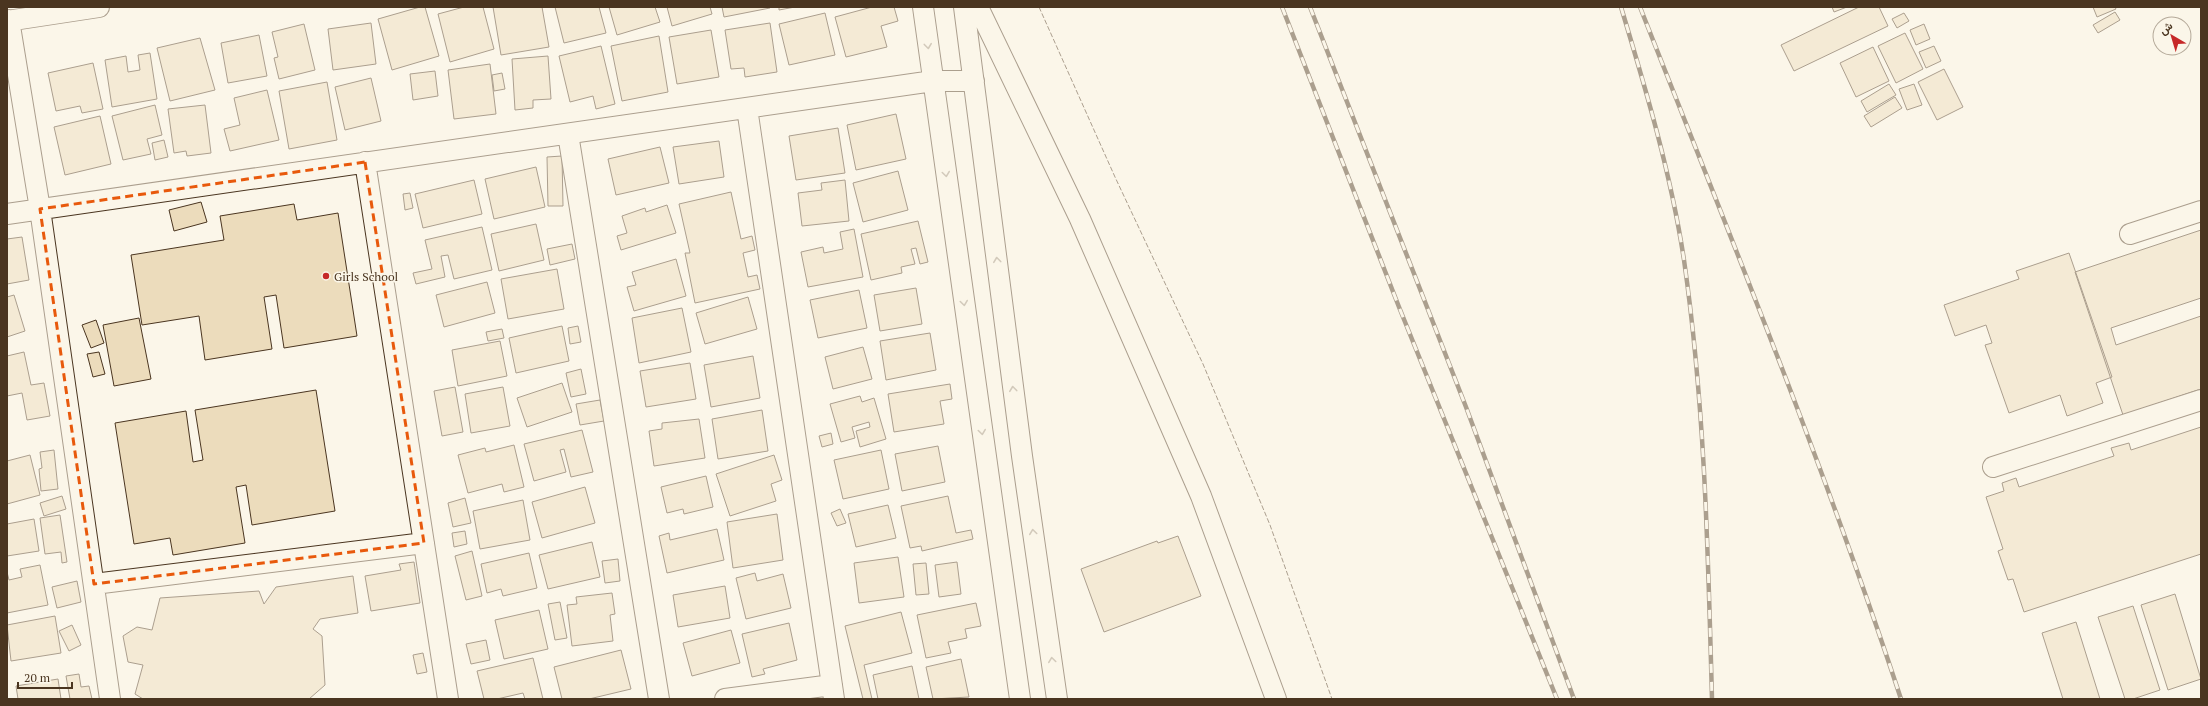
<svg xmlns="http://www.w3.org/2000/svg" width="2208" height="706" viewBox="0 0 2208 706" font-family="'PT Serif',Vazirmatn,serif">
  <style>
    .building { fill: #ecdcbc; stroke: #4a3520 }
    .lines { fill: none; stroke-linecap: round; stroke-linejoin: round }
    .minor-casing { stroke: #4a3520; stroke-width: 22 }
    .minor { stroke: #fbf6e9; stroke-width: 20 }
    .rail-casing { stroke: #4a3520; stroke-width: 4.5 }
    .rail { stroke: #fbf6e9; stroke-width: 3; stroke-dasharray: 9; stroke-linecap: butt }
    .fence { stroke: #4a3520; stroke-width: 1; stroke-dasharray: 5 2; stroke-linecap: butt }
    .oneway { stroke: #a29684 }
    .marked { fill: none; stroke: #e8590c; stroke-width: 3; stroke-dasharray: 8 5; stroke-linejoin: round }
    .poi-dot { fill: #c62828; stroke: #fbf6e9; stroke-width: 1.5 }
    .labels { text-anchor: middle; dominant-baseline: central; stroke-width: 3; stroke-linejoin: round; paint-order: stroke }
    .poi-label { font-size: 12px; fill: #4a3520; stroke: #fbf6e9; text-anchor: start }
  </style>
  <rect width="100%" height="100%" fill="#fbf6e9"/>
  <path class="building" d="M420,7H425L439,56L392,70L378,19Z
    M464,7H483L494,49L450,62L438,14Z
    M493,7H542L549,47L501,55Z
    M555,7H599L606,33L564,43Z
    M609,7H655L660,22L617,35Z
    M667,7H710L712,14L672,26Z
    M722,7H770V8L724,17Z
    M779,7H795L779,10Z
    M872,7H894L898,21L881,26L887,47L846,57L835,17Z
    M1832,7H1847L1834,12Z
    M1859,7H1879L1888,26L1794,71L1781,45Z
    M2093,7H2115L2116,9L2097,17Z
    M2115,12L2120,20L2098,33L2093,25Z
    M825,13L835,55L789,65L779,24Z
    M1904,13L1909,21L1897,28L1892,19Z
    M371,23L376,64L333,70L328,29Z
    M770,23L777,72L745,77L744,68L731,69L725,30Z
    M304,24L315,70L279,79L274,58L278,57L272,32Z
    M1924,24L1930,39L1916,45L1910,30Z
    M711,30L719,77L677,84L669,37Z
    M1905,33L1923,69L1896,83L1878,46Z
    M259,35L267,76L228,83L221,43Z
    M659,36L668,92L622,101L611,46Z
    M200,38L215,90L170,101L157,48Z
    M601,46L615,104L596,109L593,96L570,102L559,56Z
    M1934,46L1941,61L1926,68L1919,52Z
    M1873,47L1889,81L1856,97L1840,63Z
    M150,53L157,99L112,107L105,60L126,56L128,72L140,70L138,55Z
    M548,56L551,99L533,100V108L515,110L512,59Z
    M93,63L103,109L82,113L80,106L56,111L48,73Z
    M490,64L496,114L454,119L448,70Z
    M1944,69L1963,107L1937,120L1918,82Z
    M435,71L438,96L413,100L410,74Z
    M502,73L505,89L494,91L492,75Z
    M371,78L381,121L345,130L335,87Z
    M327,82L337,140L289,149L279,91Z
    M1889,84L1896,95L1867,112L1861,101Z
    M1914,84L1922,105L1907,110L1899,89Z
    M267,90L279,140L230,151L224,129L240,125L234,98Z
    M1895,97L1902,108L1871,127L1864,116Z
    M155,105L162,135L147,139L151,154L123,160L112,116Z
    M205,105L211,153L187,156L186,151L174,153L168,109Z
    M896,114L906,159L856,170L847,125Z
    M100,116L111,164L65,175L54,127Z
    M838,128L845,173L796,180L789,136Z
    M164,140L168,157L155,160L152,143Z
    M719,141L724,177L679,184L673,147Z
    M660,147L669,183L616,195L608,159Z
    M562,156L563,206H548L547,157Z
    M536,167L545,207L494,219L485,179Z
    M898,171L908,210L863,222L853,183Z
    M474,180L482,214L423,228L415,194Z
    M845,180L849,221L802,226L798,193L822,190L821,183Z
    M731,192L741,239L752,236L755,250L743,253L748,277L757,275L760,289L695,303L685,253H690L679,204Z
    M410,193L413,208L405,210L403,194Z
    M201,202L207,222L174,231L169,210Z
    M294,204L297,220L338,213L357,336L284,348L276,295L264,297L272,349L205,360L199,316L142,325L131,255L224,240L220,216Z
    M667,205L676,233L621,250L617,236L627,233L622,216L645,208L646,212Z
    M918,221L928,262L920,264L916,248L911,249L915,264L901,267L902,273L871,280L861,234Z
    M536,224L544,260L499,271L491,234Z
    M482,227L492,270L454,279L448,255L441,256L445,277L416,284L413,273L432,269L425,240Z
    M854,229L863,277L808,287L801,252L823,247L824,253L843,249L840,232Z
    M2201,230V298L2111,328L2116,345L2201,316V389L2123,415L2075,272Z
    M22,237L29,280L7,284V239Z
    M572,244L575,259L550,265L547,249Z
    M2069,253L2112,377L2096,383L2103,403L2067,416L2060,395L2009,413L1985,345L1992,343L1986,325L1955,336L1944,305L2019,279L2016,271Z
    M676,259L686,296L634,311L627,287L636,285L632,272Z
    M557,269L564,309L508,319L501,279Z
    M487,282L495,313L444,327L436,295Z
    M916,288L922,324L880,331L874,295Z
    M859,290L867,328L818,338L810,300Z
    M14,295L25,331L7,337V297Z
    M748,297L757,329L705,344L696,313Z
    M682,308L691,352L639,363L632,318Z
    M139,318L151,379L114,386L103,325Z
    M96,320L104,343L91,348L82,325Z
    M562,326L569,361L516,373L509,338Z
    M578,326L581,342L570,344L568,328Z
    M502,329L504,338L488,341L486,332Z
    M930,333L936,370L886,380L880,341Z
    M500,341L507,376L458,386L452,350Z
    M863,347L872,379L833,389L825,357Z
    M24,352L31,385L44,383L50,416L27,420L22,393L7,396V356Z
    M99,352L105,374L93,377L87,354Z
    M753,356L760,398L711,407L704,365Z
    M690,363L696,399L646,407L640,371Z
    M581,369L586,394L571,397L566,373Z
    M562,383L572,412L527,427L517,398Z
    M950,384L952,399L940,401L944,424L894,432L888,394Z
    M455,387L463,432L442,436L434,391Z
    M503,387L510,426L471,433L465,394Z
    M316,390L335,511L252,525L246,485L236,487L245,543L173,555L170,538L134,544L115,423L186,411L193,462L203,460L195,410Z
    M860,396L862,402L874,398L886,439L860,447L856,431L870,427L869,422L852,427L855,438L841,442L830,404Z
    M600,400L604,421L580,425L576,404Z
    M762,410L768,451L718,459L712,419Z
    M699,419L705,458L654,466L649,431L662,429V423Z
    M2201,427V554L2024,612L2013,579L2008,580L1998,551L2003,549L1986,497L2004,491L2002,483L2016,478L2019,487L2114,456L2111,448L2129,443L2131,450Z
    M582,430L593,472L571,477L564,449L560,450L566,472L534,481L524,444Z
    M831,433L833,444L822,447L819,436Z
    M514,445L524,487L504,492L502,484L468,493L458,455L485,448L486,452Z
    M938,446L945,482L902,491L895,454Z
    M54,450L58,489L41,491L39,469L42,468L40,452Z
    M881,450L889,489L843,499L834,460Z
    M30,455L40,495L7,504V461Z
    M774,455L782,480L771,484L776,501L730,516L716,474Z
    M706,476L713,507L684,514L683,509L667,513L661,487Z
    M585,487L595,523L542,538L532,502Z
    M62,496L66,509L44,516L40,503Z
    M948,496L956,533L971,530L973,539L922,551L921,546L910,548L901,506Z
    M465,498L471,523L453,527L448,503Z
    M523,500L530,540L480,549L473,511Z
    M888,505L896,538L856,547L848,514Z
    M840,509L846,523L837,526L831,513Z
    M777,514L783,560L733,568L727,522Z
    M60,515L67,562L62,563L61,552L45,554L40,518Z
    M34,519L39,551L7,556V524Z
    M717,529L724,560L667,573L659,536L669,533L670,540Z
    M465,531L467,544L454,547L452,533Z
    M1178,536L1201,596L1104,632L1081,569L1157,541L1158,543Z
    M592,542L600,577L548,589L539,555Z
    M472,551L482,596L466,600L455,556Z
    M529,553L537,588L503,596L501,589L487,593L481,564Z
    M898,557L904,597L859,603L854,563Z
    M618,559L620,581L605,583L602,561Z
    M414,562L420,603L371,611L365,576L401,570L399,564Z
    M957,562L961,594L939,597L935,565Z
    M926,563L929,594L916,595L913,564Z
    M40,565L48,605L7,613V572L9,580L22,577L20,569Z
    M755,573L757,581L783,574L791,608L746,619L736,578Z
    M353,576L358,613L320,619L313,629L322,636L325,685L309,699H143L135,694L143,665L128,662L123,636L137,627L152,630L160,598L259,591L264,604L276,587Z
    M77,581L81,602L57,608L52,587Z
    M725,586L730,618L678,627L673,595Z
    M612,593L615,614L610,615L613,641L572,646L567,605L577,604L576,597Z
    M2175,594L2201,679L2168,690L2141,605Z
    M560,602L567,638L555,640L548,604Z
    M976,603L981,626L965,629L967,638L948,642L951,653L926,658L917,615Z
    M2133,606L2160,690L2133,699H2125L2098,617Z
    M539,610L548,649L504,659L495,620Z
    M901,612L912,653L864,665L872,699H863L845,626Z
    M55,616L61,653L11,661L7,625Z
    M2076,622L2100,699H2063L2042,633Z
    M789,623L797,660L763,669L765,674L752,677L742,634Z
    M72,625L81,645L69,651L59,631Z
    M731,630L740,663L692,676L683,643Z
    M486,640L490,660L471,664L466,644Z
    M621,650L631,689L589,699H562L554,667Z
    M423,653L427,672L417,674L413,655Z
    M533,658L543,699H525L523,693L497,699H484L477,671Z
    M961,659L969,697L933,699L926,667Z
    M912,666L919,699H878L873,675Z
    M79,674L81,687L89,686L92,699H70L66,676Z
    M58,679L61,699H18L16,686Z"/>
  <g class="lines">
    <g class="minor-casing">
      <path id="minor" d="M923,7L1020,699
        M964,7L1022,456L1057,699
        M978,7L1080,219L1201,496L1276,699
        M9,20L40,209L110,699
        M7,21L99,7
        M747,108L834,699
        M568,134L659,699
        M365,162L448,699
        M7,214L933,81H974
        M2130,234L2201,211
        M1993,467L2201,400
        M94,584L424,543
        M725,699L832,685"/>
    </g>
    <use href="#minor" class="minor"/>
    <g class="rail-casing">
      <path id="rail" d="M1282,7L1399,307L1557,699
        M1310,7L1466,407L1574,699
        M1621,7C1646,90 1671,174 1684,260C1705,406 1708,552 1712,699
        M1640,7C1730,236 1824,465 1901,699"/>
    </g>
    <use href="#rail" class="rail"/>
    <path class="fence" d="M1039,7L1115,177L1203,364L1270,525L1332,699"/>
  </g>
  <defs><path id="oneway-chevron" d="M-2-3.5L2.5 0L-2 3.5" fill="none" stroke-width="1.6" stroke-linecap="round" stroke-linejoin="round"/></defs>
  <g class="oneway">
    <use href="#oneway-chevron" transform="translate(928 46) rotate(83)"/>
    <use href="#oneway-chevron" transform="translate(946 174) rotate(82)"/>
    <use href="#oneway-chevron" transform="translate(997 260) rotate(-97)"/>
    <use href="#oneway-chevron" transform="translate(964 303) rotate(82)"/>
    <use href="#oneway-chevron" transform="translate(1013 389) rotate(-97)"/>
    <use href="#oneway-chevron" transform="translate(982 432) rotate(82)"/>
    <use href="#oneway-chevron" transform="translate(1033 532) rotate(-98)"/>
    <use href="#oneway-chevron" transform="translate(1052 660) rotate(-98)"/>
  </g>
  <path d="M0 0H2208V706H0ZM365,162L424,543L94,584L40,209Z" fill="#fbf6e9" fill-opacity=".55" fill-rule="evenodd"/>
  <path class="marked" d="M365,162L424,543L94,584L40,209Z"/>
  <circle class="poi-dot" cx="326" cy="276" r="4"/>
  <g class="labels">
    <g class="poi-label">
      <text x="334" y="276">Girls School</text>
    </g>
  </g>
  <rect width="2208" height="706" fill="none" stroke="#4a3520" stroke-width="16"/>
  <g transform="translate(2172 36) rotate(322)"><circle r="19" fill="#fbf6e9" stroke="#b4a999"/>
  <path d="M0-3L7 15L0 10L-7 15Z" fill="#c62828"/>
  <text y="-6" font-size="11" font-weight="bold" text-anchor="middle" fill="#4a3520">ش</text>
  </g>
  <path d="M18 682v6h54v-6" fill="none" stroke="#4a3520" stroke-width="2"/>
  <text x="24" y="682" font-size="12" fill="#4a3520" stroke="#fbf6e9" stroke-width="3" paint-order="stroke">20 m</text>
</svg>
